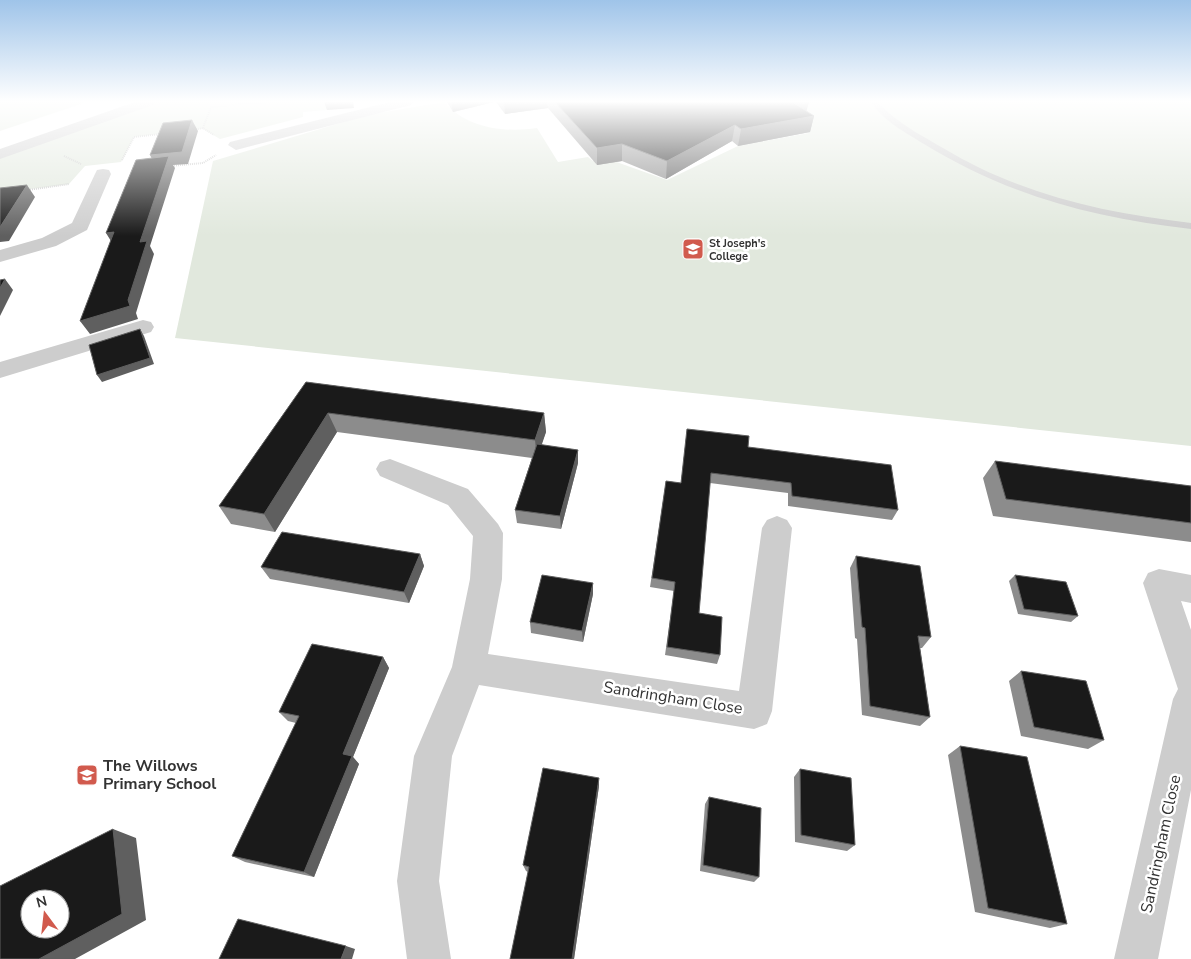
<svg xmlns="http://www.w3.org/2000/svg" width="1191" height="959" viewBox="0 0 1191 959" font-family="'Nunito Sans',sans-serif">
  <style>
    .green { fill: #e1e8dd }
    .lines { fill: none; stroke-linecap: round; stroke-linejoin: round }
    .path { stroke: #c7c7c7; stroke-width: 2; stroke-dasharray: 1 1; stroke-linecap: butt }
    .service { fill: #cdcdcd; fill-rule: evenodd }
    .minor { fill: #cdcdcd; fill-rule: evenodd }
    .tertiary { fill: #cdcdcd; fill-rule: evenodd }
    .wall { fill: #8c8c8c }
    .shaded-wall { fill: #5f5f5f }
    .building { fill: #1a1a1a; stroke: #5f5f5f; fill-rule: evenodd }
    .labels { text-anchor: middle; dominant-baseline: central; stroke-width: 5; stroke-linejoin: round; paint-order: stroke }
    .far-poi-label { font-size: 11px; font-weight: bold; fill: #333; stroke: #fff; text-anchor: start }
    .near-street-label { font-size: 16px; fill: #333; stroke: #fff }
    .near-poi-label { font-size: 16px; font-weight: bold; fill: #333; stroke: #fff; text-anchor: start }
  </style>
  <rect width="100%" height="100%" fill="#fff"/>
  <path class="green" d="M0,102H81L84,103L0,131Z
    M148,102H327V110L303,112V117L220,139L203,129L134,137L121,162L85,166L69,184L0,193V154Z
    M444,102C467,128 504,133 537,128L558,162L588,157L593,161L608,159L667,180L738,146L809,133L787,102H1191V446L175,338L213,161L367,115Z"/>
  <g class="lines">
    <path class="path" d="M203,128L211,107L268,102
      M192,130L203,128L214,135
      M64,156L81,164
      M122,160L134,137L161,134
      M170,166L203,163L216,155
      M28,190L69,184"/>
    <path class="service" d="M871,102C880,102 882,107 889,113C905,127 924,137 943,148C1019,194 1103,213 1191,223V229C1093,218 1009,196 924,144C906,133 882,120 871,102Z"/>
    <path class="minor" d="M390,102H413L411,105L236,150L228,145L230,142Z
      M103,169L109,170L111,174L87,230L56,246L0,262V250L42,238L72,223L95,174L97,170Z
      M143,320L151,322L154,327L151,332L0,378V362Z
      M390,459L468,489L498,524L503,533L502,579L488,654L739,691L762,528L767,520L777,516L787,520L792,528L772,711L767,724L754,729L479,685L452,756L439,881L451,959H407L397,881L414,756L452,667L470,579L473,536L448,505L380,476L376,469L380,462Z
      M1159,569L1191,575V603L1181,601L1191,630V790L1158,959H1114L1173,699L1178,689L1143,583L1148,573Z"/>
    <path class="tertiary" d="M135,102H155L153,105L0,159V149Z"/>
  </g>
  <path class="wall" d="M447,102H494L453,112Z
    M496,102H809L806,111L814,116L810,132L738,146L732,141L666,179L622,161L597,165L548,108L505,114Z
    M306,382L544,413L546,432L541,445L578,450V463L561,529L517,523L515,510L532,458L337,432L275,532L231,524L219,506Z
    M687,429L748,447L898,510L892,520L788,506V493L710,483L699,613L720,655L717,664L665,655L674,591L650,587L666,481L681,483Z
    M995,461L1191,486V542L993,516L983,478Z
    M420,554L424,566L409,603L270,579L261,567Z
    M856,556L931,637L922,648H920L930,717L920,726L862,715L857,639L855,638L850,568Z
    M1015,575L1078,616L1071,622L1018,614L1009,581Z
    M593,594L583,642L531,633L530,622Z
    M383,657L389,668L353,757L359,764L314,877L245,862L232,856L296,723L288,721L279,712Z
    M1021,671L1104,740L1088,749L1021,736L1009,681Z
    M960,746L1067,924L1050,928L975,912L948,755Z
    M800,769L855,845L847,851L795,842L794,777Z
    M599,786L574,959H510L528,872L526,871L523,865Z
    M709,797L759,877L754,882L700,871L705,804Z"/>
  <path class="shaded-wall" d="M324,102H353L354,108L327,110Z
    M451,102H494L453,112Z
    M504,102H547L548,108L505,114Z
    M800,102H809L805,116L794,103Z
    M814,116L810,132L738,146L741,129Z
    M192,120L198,131L188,164L173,165L175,168L150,246L154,254L136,313L138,319L90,334L80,321L128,300L156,167L150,155Z
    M735,125L732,141L666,179L667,161Z
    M622,144V161L597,165V148Z
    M27,185L35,197L9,241L0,242V227Z
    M114,232V246L106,233Z
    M5,279L13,290L0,316V288Z
    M140,329L144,336L154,364L102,382L97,375Z
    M328,413L337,432L275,532L264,514Z
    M544,413L546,432L537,459L535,440Z
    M578,450V463L561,529L560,516Z
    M420,554L424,566L409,603L404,592Z
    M593,583V594L583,642L582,631Z
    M383,657L389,668L353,757L359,764L314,877L304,872L343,754Z
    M599,778V786L574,959H572Z
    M113,829L136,838L146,920L75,959H39Z
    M346,946L355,949L352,959H341Z"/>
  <path class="building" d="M555,102H800L794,103L814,116L741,129L735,125L667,161L622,144L597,148Z
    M192,120L182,152L150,155L163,123Z
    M169,156L140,242L147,241L128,300L130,306L80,321L114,232L106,233L136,160Z
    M27,185L0,227V188Z
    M5,279L0,288V280Z
    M140,329L150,358L97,375L89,345Z
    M306,382L544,413L535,440L328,413L264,514L219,506Z
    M687,429L749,436L748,447L891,465L898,510L792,496L791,483L711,473L699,613L722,617L720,655L667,647L675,582L652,578L666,481L681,483Z
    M537,444L578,450L560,516L515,510Z
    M995,461L1191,486V523L1006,499Z
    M282,532L420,554L404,592L261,567Z
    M856,556L920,566L931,637L918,636L930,717L870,706L865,628L862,627Z
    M542,575L593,583L582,631L530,622Z
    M1015,575L1066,582L1078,616L1024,609Z
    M312,644L383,657L343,754L352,756L304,872L232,856L299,716L279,712Z
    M1021,671L1086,681L1104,740L1034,727Z
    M960,746L1027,757L1067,924L988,908Z
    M543,768L599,778L572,959H510L529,867L523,865Z
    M800,769L851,778L855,845L801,835Z
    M709,797L761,808L759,877L703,865Z
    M113,829L122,914L39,959H0V886ZM30,899H60V929H30Z
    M238,919L346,946L341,959H219Z"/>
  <linearGradient id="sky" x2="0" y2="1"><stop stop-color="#9fc4e9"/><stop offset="0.43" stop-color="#fff"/><stop offset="1" stop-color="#fff" stop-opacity="0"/></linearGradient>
  <rect width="1191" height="236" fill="url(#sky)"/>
  <defs>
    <g id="school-square" transform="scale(1.125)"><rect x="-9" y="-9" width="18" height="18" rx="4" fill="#d15a4d" stroke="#fff"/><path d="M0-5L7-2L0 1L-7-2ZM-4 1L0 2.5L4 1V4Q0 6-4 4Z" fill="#fff"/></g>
  </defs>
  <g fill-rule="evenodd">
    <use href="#school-square" x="693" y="249"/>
    <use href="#school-square" x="87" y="775"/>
  </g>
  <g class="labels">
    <g class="far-poi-label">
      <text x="709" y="243">St Joseph's<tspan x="709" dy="13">College</tspan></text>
    </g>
    <g class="near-street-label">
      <text transform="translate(673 698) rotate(9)">Sandringham Close</text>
      <text transform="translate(1161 844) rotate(-78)">Sandringham Close</text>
    </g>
    <g class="near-poi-label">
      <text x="103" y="766">The Willows<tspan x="103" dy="18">Primary School</tspan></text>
    </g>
  </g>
  <g transform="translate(45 914) rotate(345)"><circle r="24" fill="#ffffff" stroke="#adadad"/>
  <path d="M0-4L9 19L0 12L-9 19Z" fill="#d15a4d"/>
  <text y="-8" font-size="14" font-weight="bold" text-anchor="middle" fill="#333333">N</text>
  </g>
</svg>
